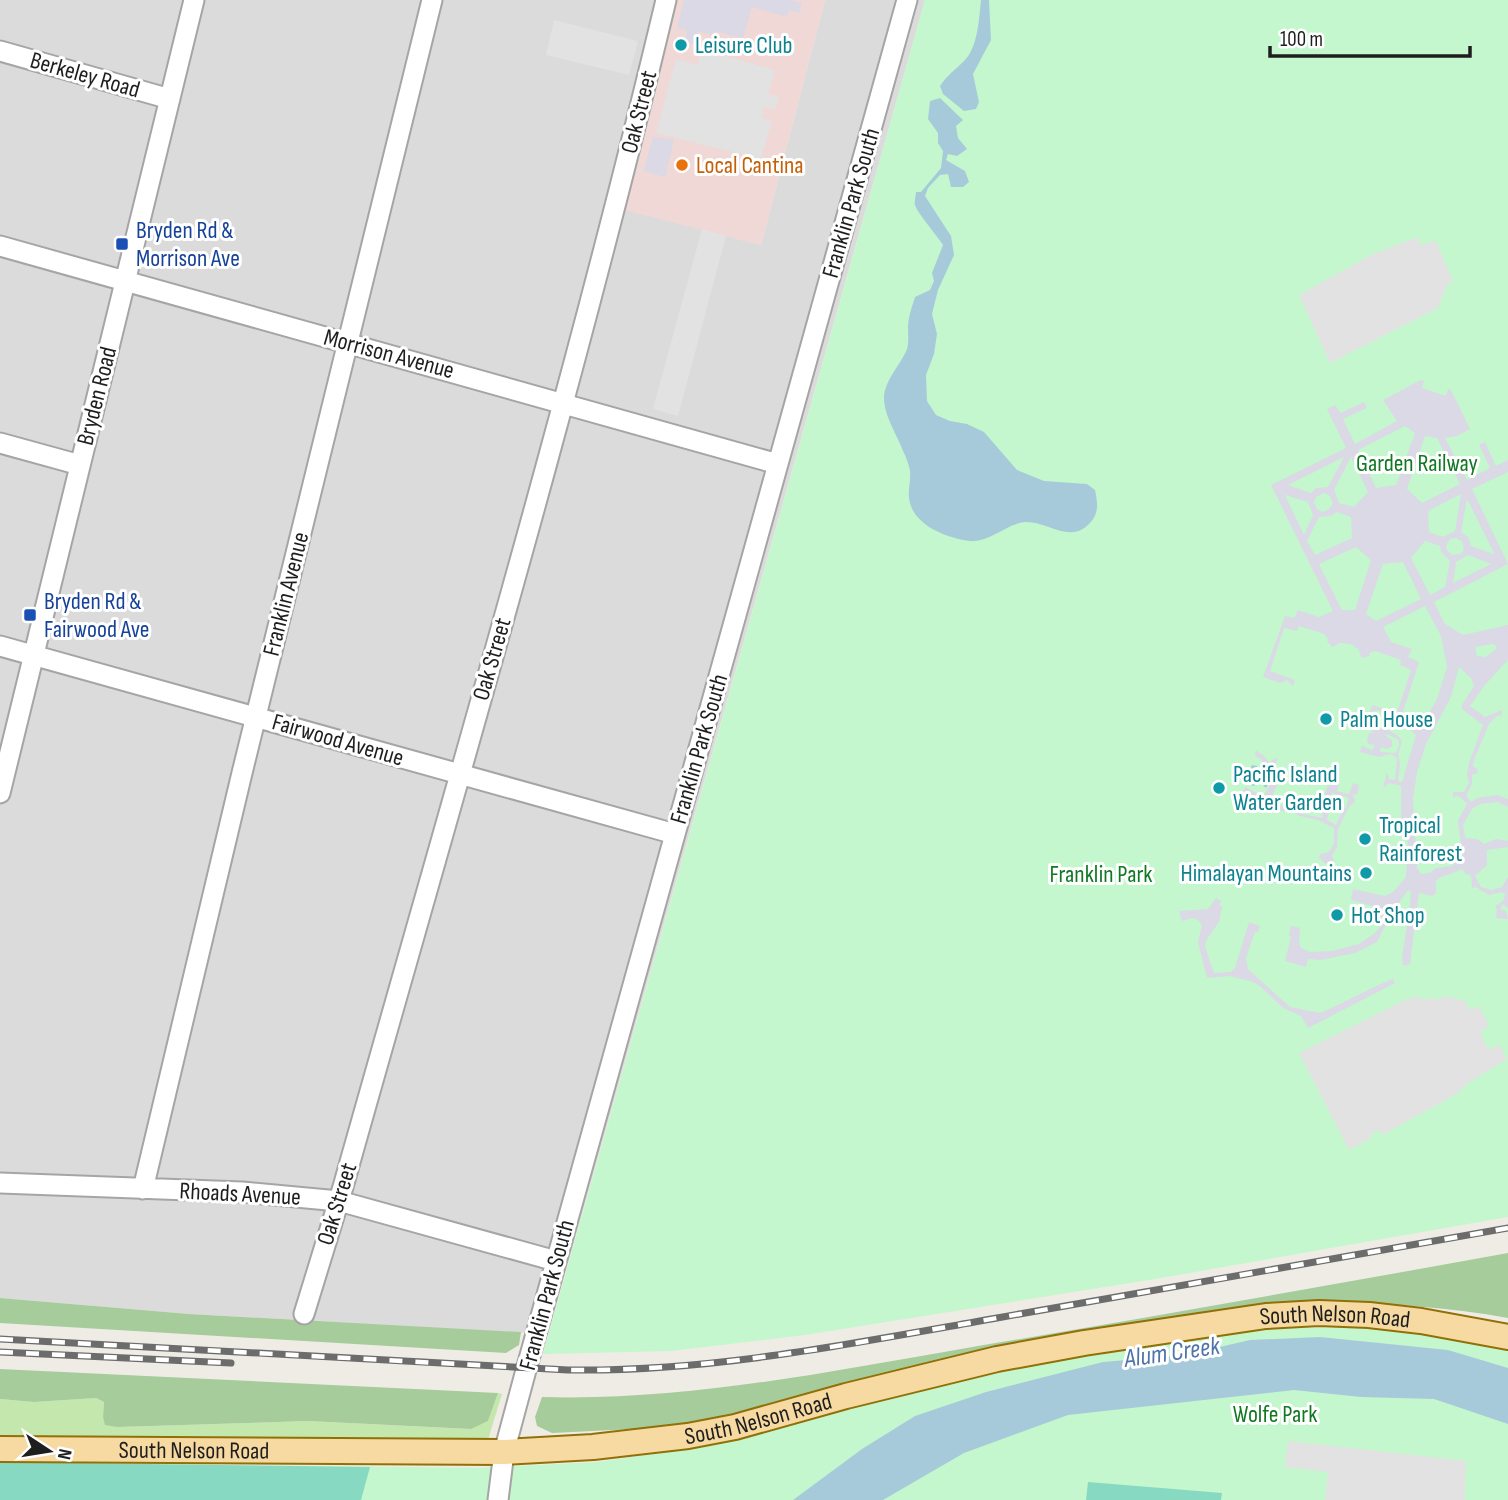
<svg xmlns="http://www.w3.org/2000/svg" width="1508" height="1500" viewBox="0 0 1508 1500" font-family="'Sofia Sans Condensed',sans-serif">
  <style>
    .residential { fill: #dcdbdb }
    .commercial { fill: #efd8d5 }
    .grass { fill: #c4e7ad }
    .forest { fill: #a6cc9c }
    .park { fill: #c4f7cd }
    .pitch { fill: #87dac1 }
    .parking { fill: #e2e2e2 }
    .plaza { fill: #dad9e5; fill-rule: evenodd }
    .water { fill: #a7cada }
    .lines { fill: none; stroke-linecap: round; stroke-linejoin: round }
    .minor-casing { stroke: #a5a5a5; stroke-width: 23 }
    .major-casing { stroke: #917007; stroke-width: 28 }
    .minor { stroke: #fff; stroke-width: 19 }
    .major { stroke: #f7daa2; stroke-width: 24 }
    .rail-casing { stroke: #6c6c6c; stroke-width: 7 }
    .rail { stroke: #fff; stroke-width: 4.5; stroke-dasharray: 13; stroke-linecap: butt }
    .culture-dot { fill: #0f9aa8; stroke: #fff; stroke-width: 2.5 }
    .food-dot { fill: #e8710a; stroke: #fff; stroke-width: 2.5 }
    .transit-dot { fill: #1a4fb4; stroke: #fff; stroke-width: 2.5 }
    .labels { text-anchor: middle; dominant-baseline: central; stroke-width: 6; stroke-linejoin: round; paint-order: stroke }
    .culture-label { font-size: 24px; fill: #0d838f; stroke: #fff; text-anchor: start }
    .street-label { font-size: 24px; fill: #1e1e1e; stroke: #fff }
    .food-label { font-size: 24px; fill: #c56008; stroke: #fff; text-anchor: start }
    .transit-label { font-size: 24px; fill: #164399; stroke: #fff; text-anchor: start }
    .park-label { font-size: 24px; fill: #117823; stroke: #fff }
    .water-label { font-size: 26px; font-style: italic; fill: #4f74aa; stroke: #fff }
  </style>
  <rect width="100%" height="100%" fill="#efece5"/>
  <path class="residential" d="M0,0H674L624,209L761,245L825,0H925L548,1334L189,1314L0,1298Z"/>
  <path class="commercial" d="M674,0H825L761,245L624,210Z"/>
  <path class="grass" d="M498,1393L502,1394L487,1443L0,1442V1399L34,1402L96,1398L104,1402L103,1417L117,1427L308,1421L470,1429L488,1421Z"/>
  <path class="forest" d="M1508,1253V1318C1450,1307 1392,1304 1334,1302L694,1426L552,1433L537,1426L535,1417L542,1397C683,1401 822,1373 961,1349C1144,1318 1326,1286 1508,1253Z
    M0,1298L189,1314L521,1332L519,1345L506,1353L0,1323Z
    M0,1369L498,1393L488,1421L471,1429L308,1421L117,1427L105,1425L103,1417L104,1402L96,1398L34,1402L0,1399Z"/>
  <path class="park" d="M925,0H1508V1217L1161,1278L805,1335L671,1351L543,1354Z
    M1358,1327L1451,1338L1508,1351V1500H0V1462L480,1468L598,1462L678,1450L990,1374L1111,1351L1268,1328Z"/>
  <path class="pitch" d="M0,1462L370,1467L361,1500H0Z
    M1088,1482L1222,1493L1221,1500H1086Z"/>
  <path class="parking" d="M554,20L638,41L629,75L546,55Z
    M701,49L775,70L768,94L779,97L775,110L764,107L762,118L772,121L761,159L656,133L676,59L697,65Z
    M702,229L726,236L678,416L653,409Z
    M1417,237L1421,245L1436,241L1453,281L1447,285L1438,308L1330,363L1299,295L1371,255Z
    M1419,996L1424,1000L1433,997L1436,1000L1445,996L1465,1001L1470,1010L1479,1006L1489,1025L1481,1032L1486,1046L1492,1049L1499,1044L1507,1059L1468,1083L1455,1095L1382,1135L1379,1130L1371,1134V1138L1349,1150L1299,1053L1405,1000Z
    M1288,1441L1466,1461L1465,1500H1325L1328,1472L1285,1467Z"/>
  <path class="plaza" d="M684,0H790L802,3L799,13L789,10L787,17L752,7L743,38L714,31L713,35L698,31L694,44L685,41L687,30L677,28Z
    M653,137L674,140L665,177L644,171Z
    M1421,380L1424,381L1422,388L1446,396L1448,389L1451,390L1470,429L1457,436L1445,438L1467,480L1490,468L1479,445L1485,442L1496,466L1508,460V472L1472,489L1508,564L1434,602L1445,624L1463,635L1508,625V660L1484,686L1470,706L1485,717L1502,710V715L1497,716L1489,724L1474,760L1473,766L1477,769L1478,773L1472,775V784L1466,796L1471,802L1477,798L1497,795L1508,799V807L1498,802L1480,804L1472,809L1463,825L1465,838L1477,839L1484,844L1496,839L1508,841V847L1487,850V865L1475,876L1481,887L1491,890L1502,887L1508,877V908L1503,904L1500,909L1506,911L1508,919L1496,918L1497,909L1495,906L1504,900L1505,894L1501,892L1489,895L1476,887L1472,888L1471,875L1465,874L1463,869L1439,878L1436,881V893L1432,896L1419,893L1410,964L1403,966L1402,958L1410,904L1411,892L1408,890L1391,914L1377,942L1355,953L1320,960L1308,959L1306,967L1285,961L1291,937L1289,935L1291,926L1300,928L1299,944L1301,948L1310,952L1332,951L1359,944L1375,933L1380,927L1381,918L1379,911L1375,907L1351,900L1353,889L1385,896L1393,892L1406,877L1408,847L1407,831L1404,832L1401,817V786L1389,783L1383,788L1387,772L1389,779L1395,780L1397,758L1391,754L1379,757L1360,752L1362,746L1372,750L1374,748V745L1368,744L1367,741L1369,733H1374L1371,731L1372,727H1382L1397,735L1402,741L1398,755L1400,764L1398,781L1402,782L1416,735L1405,725L1384,717L1379,710L1370,712L1372,705L1397,713L1411,670L1400,665L1401,660L1375,651L1369,653L1370,656L1362,658L1358,649L1351,644L1340,643L1332,647L1327,641L1328,639L1324,634L1299,626L1297,631L1284,628L1270,671L1295,680L1293,686L1287,680L1280,683L1263,677L1285,616L1294,618L1298,610L1319,617L1333,611L1271,485L1346,448L1327,409L1335,405L1341,413L1364,402L1367,408L1343,419L1355,444L1397,421L1383,400ZM1405,426L1415,433L1396,485L1376,488L1358,450ZM1425,436L1437,438L1460,484L1422,503L1407,489ZM1344,457L1328,487L1316,488L1311,493L1288,485ZM1351,457L1368,492L1354,507L1339,503L1334,490ZM1324,493L1330,496L1333,504L1328,510L1322,512L1317,509L1314,503L1316,497ZM1461,494L1455,531L1443,537L1429,532L1428,511ZM1285,495L1308,502L1313,515L1304,535ZM1467,499L1494,553V554L1471,546L1468,537L1461,532ZM1337,512L1351,517L1352,538L1315,555L1307,541L1319,517L1331,516ZM1456,538L1462,541L1464,550L1460,554L1452,555L1446,549L1447,544L1450,539ZM1425,541L1440,546L1441,552L1450,561L1445,587L1430,595L1411,558ZM1356,547L1371,560L1355,610H1342L1319,564ZM1468,555L1491,564L1453,583L1456,562ZM1403,562L1421,599L1376,621L1366,614L1383,564ZM1425,606L1441,636L1447,667L1437,699L1429,713L1424,717H1406L1402,715L1419,662L1408,657L1412,649L1391,642L1383,627ZM1493,644L1497,647L1496,649L1486,657L1477,656L1475,647ZM1459,667L1471,678L1474,686L1462,705V709L1483,725L1469,763L1467,775L1469,783L1464,792H1453V797L1459,796L1467,804L1458,820L1462,854L1452,866L1436,868L1429,873L1421,874L1417,868L1413,799L1417,772L1426,744L1451,697ZM1387,734L1399,740V746L1396,753L1380,752L1381,747L1387,749L1392,746V740L1386,736Z
    M1256,750L1265,757L1269,763L1275,758L1278,759L1272,769L1276,772L1274,777L1278,783L1270,800L1289,810L1288,812L1270,808L1268,803L1265,802L1253,805L1254,800L1252,796L1243,792L1245,787L1266,798L1264,795L1273,780L1269,775L1270,769L1264,766L1261,759L1255,756Z
    M1337,780H1340L1337,791L1344,793L1349,794L1353,783L1359,785L1357,795L1354,794L1353,798L1355,799L1354,803L1350,805L1338,829L1337,847L1332,856L1334,861L1332,864H1326L1319,858L1320,854L1327,853L1331,849L1334,843V828L1318,820L1296,815L1297,813L1323,818L1321,807L1327,787ZM1332,793L1349,798L1346,808L1343,810L1336,825L1327,820L1329,810L1325,805Z
    M1216,898L1221,901L1220,905L1222,907L1219,922L1207,939L1205,946L1214,973L1231,972L1235,968L1249,922L1260,926L1258,932H1255L1246,958L1248,969L1290,1007L1321,1013L1383,983L1393,979L1395,983L1308,1028L1301,1016L1283,1008L1260,986L1253,982L1230,976L1207,978L1198,942L1202,925L1198,920L1193,918L1182,921L1179,911L1208,909Z"/>
  <path class="water" d="M981,0H989L991,40L973,74L979,102L976,109L964,111L943,94L940,86C947,75 955,70 964,61C978,48 979,18 981,0Z
    M940,98L963,120L956,126L958,138L967,149L957,156L948,154L946,160L965,171L969,182L963,187H951L948,174L940,175L928,188L925,196L951,236L954,255L938,290L932,314L937,334L934,354L926,375L927,401L936,415L950,421L967,424L984,432L1017,470L1044,481L1087,484L1095,490C1098,504 1099,514 1089,524C1070,544 1047,521 1025,522C1006,524 989,543 970,541C946,538 912,525 909,498C908,489 911,480 910,471C909,465 906,457 903,451C897,434 883,415 884,396C886,378 900,366 907,349C909,342 908,335 908,328C908,317 912,307 915,297L930,290L934,281L932,273L943,245C938,237 916,211 915,205C914,202 916,195 916,192H921L941,168L943,151L938,143V133L928,119L930,101Z
    M1252,765L1257,766L1259,776L1270,780L1266,788L1261,783L1253,786L1248,783V775Z
    M1320,1337L1448,1350L1508,1368V1424L1434,1399L1361,1397L1294,1390L1068,1415L964,1453L883,1500H793L862,1449L915,1416L986,1392L1103,1362L1185,1355L1250,1340Z"/>
  <g class="lines">
    <g class="minor-casing">
      <path id="minor" d="M0,51L170,99
        M0,246L778,464
        M0,443L80,465
        M0,646L675,834
        M0,793L194,0
        M0,1183L242,1192L339,1201L556,1261
        M143,1189L242,773L432,0
        M304,1314L343,1187C454,792 571,399 666,0
        M498,1500L504,1452L526,1370L907,0"/>
    </g>
    <g class="major-casing">
      <g id="major">
        <path id="s1" d="M0,1449L504,1452L593,1447L688,1436L735,1427L846,1396L997,1359L1084,1343L1266,1316L1319,1313L1369,1315L1421,1321L1508,1337"/>
      </g>
    </g>
    <use href="#minor" class="minor"/>
    <use href="#major" class="major"/>
    <g class="rail-casing">
      <path id="rail" d="M0,1339L568,1370C713,1372 855,1343 997,1318C1168,1288 1338,1258 1508,1228
        M0,1352L231,1363"/>
    </g>
    <use href="#rail" class="rail"/>
  </g>
  <g class="culture-dot">
    <circle cx="681" cy="45" r="7"/>
    <circle cx="1326" cy="719" r="7"/>
    <circle cx="1219" cy="788" r="7"/>
    <circle cx="1365" cy="839" r="7"/>
    <circle cx="1366" cy="873" r="7"/>
    <circle cx="1337" cy="915" r="7"/>
  </g>
  <circle class="food-dot" cx="682" cy="165" r="7"/>
  <g class="transit-dot">
    <rect x="115" y="237" width="14" height="14" rx="3.5"/>
    <rect x="23" y="608" width="14" height="14" rx="3.5"/>
  </g>
  <g class="labels">
    <g class="culture-label">
      <text x="695" y="45">Leisure Club</text>
      <text x="1340" y="719">Palm House</text>
      <text x="1233" y="774">Pacific Island<tspan x="1233" dy="28">Water Garden</tspan></text>
      <text x="1379" y="825">Tropical<tspan x="1379" dy="28">Rainforest</tspan></text>
      <text x="1352" y="873" text-anchor="end">Himalayan Mountains</text>
      <text x="1351" y="915">Hot Shop</text>
    </g>
    <g class="street-label">
      <text transform="translate(85 75) rotate(16)">Berkeley Road</text>
      <text transform="translate(639 112) rotate(-76)">Oak Street</text>
      <text transform="translate(851 203) rotate(-74)">Franklin Park South</text>
      <text transform="translate(389 354) rotate(15)">Morrison Avenue</text>
      <text transform="translate(97 396) rotate(-76)">Bryden Road</text>
      <text transform="translate(286 594) rotate(-76)">Franklin Avenue</text>
      <text transform="translate(492 659) rotate(-74)">Oak Street</text>
      <text transform="translate(338 740) rotate(16)">Fairwood Avenue</text>
      <text transform="translate(699 749) rotate(-74)">Franklin Park South</text>
      <text transform="translate(240 1194) rotate(3)">Rhoads Avenue</text>
      <text transform="translate(337 1204) rotate(-73)">Oak Street</text>
      <text transform="translate(547 1295) rotate(-75)">Franklin Park South</text>
      <text stroke="none"><textPath href="#s1" startOffset="1349">South Nelson Road</textPath></text>
      <text stroke="none"><textPath href="#s1" startOffset="761">South Nelson Road</textPath></text>
      <text stroke="none"><textPath href="#s1" startOffset="194">South Nelson Road</textPath></text>
    </g>
    <g class="food-label">
      <text x="696" y="165">Local Cantina</text>
    </g>
    <g class="transit-label">
      <text x="136" y="230">Bryden Rd &amp;<tspan x="136" dy="28">Morrison Ave</tspan></text>
      <text x="44" y="601">Bryden Rd &amp;<tspan x="44" dy="28">Fairwood Ave</tspan></text>
    </g>
    <g class="park-label">
      <text x="1417" y="463">Garden Railway</text>
      <text x="1101" y="874">Franklin Park</text>
      <text x="1275" y="1414">Wolfe Park</text>
    </g>
    <g class="water-label">
      <text transform="translate(1172 1353) rotate(-8)">Alum Creek</text>
    </g>
  </g>
  <g transform="translate(49 1451) rotate(102)" stroke="#ffffff" stroke-width="5" paint-order="stroke">
  <path d="M0-5L12 26L0 18L-12 26Z" fill="#1e1e1e"/>
  <text y="-10" font-size="19" font-weight="bold" text-anchor="middle" fill="#1e1e1e">N</text>
  </g>
  <path d="M1270 46v10h200v-10" fill="none" stroke="#1e1e1e" stroke-width="3.5"/>
  <text x="1280" y="46" font-size="21" fill="#1e1e1e" stroke="#ffffff" stroke-width="5" paint-order="stroke">100 m</text>
</svg>
